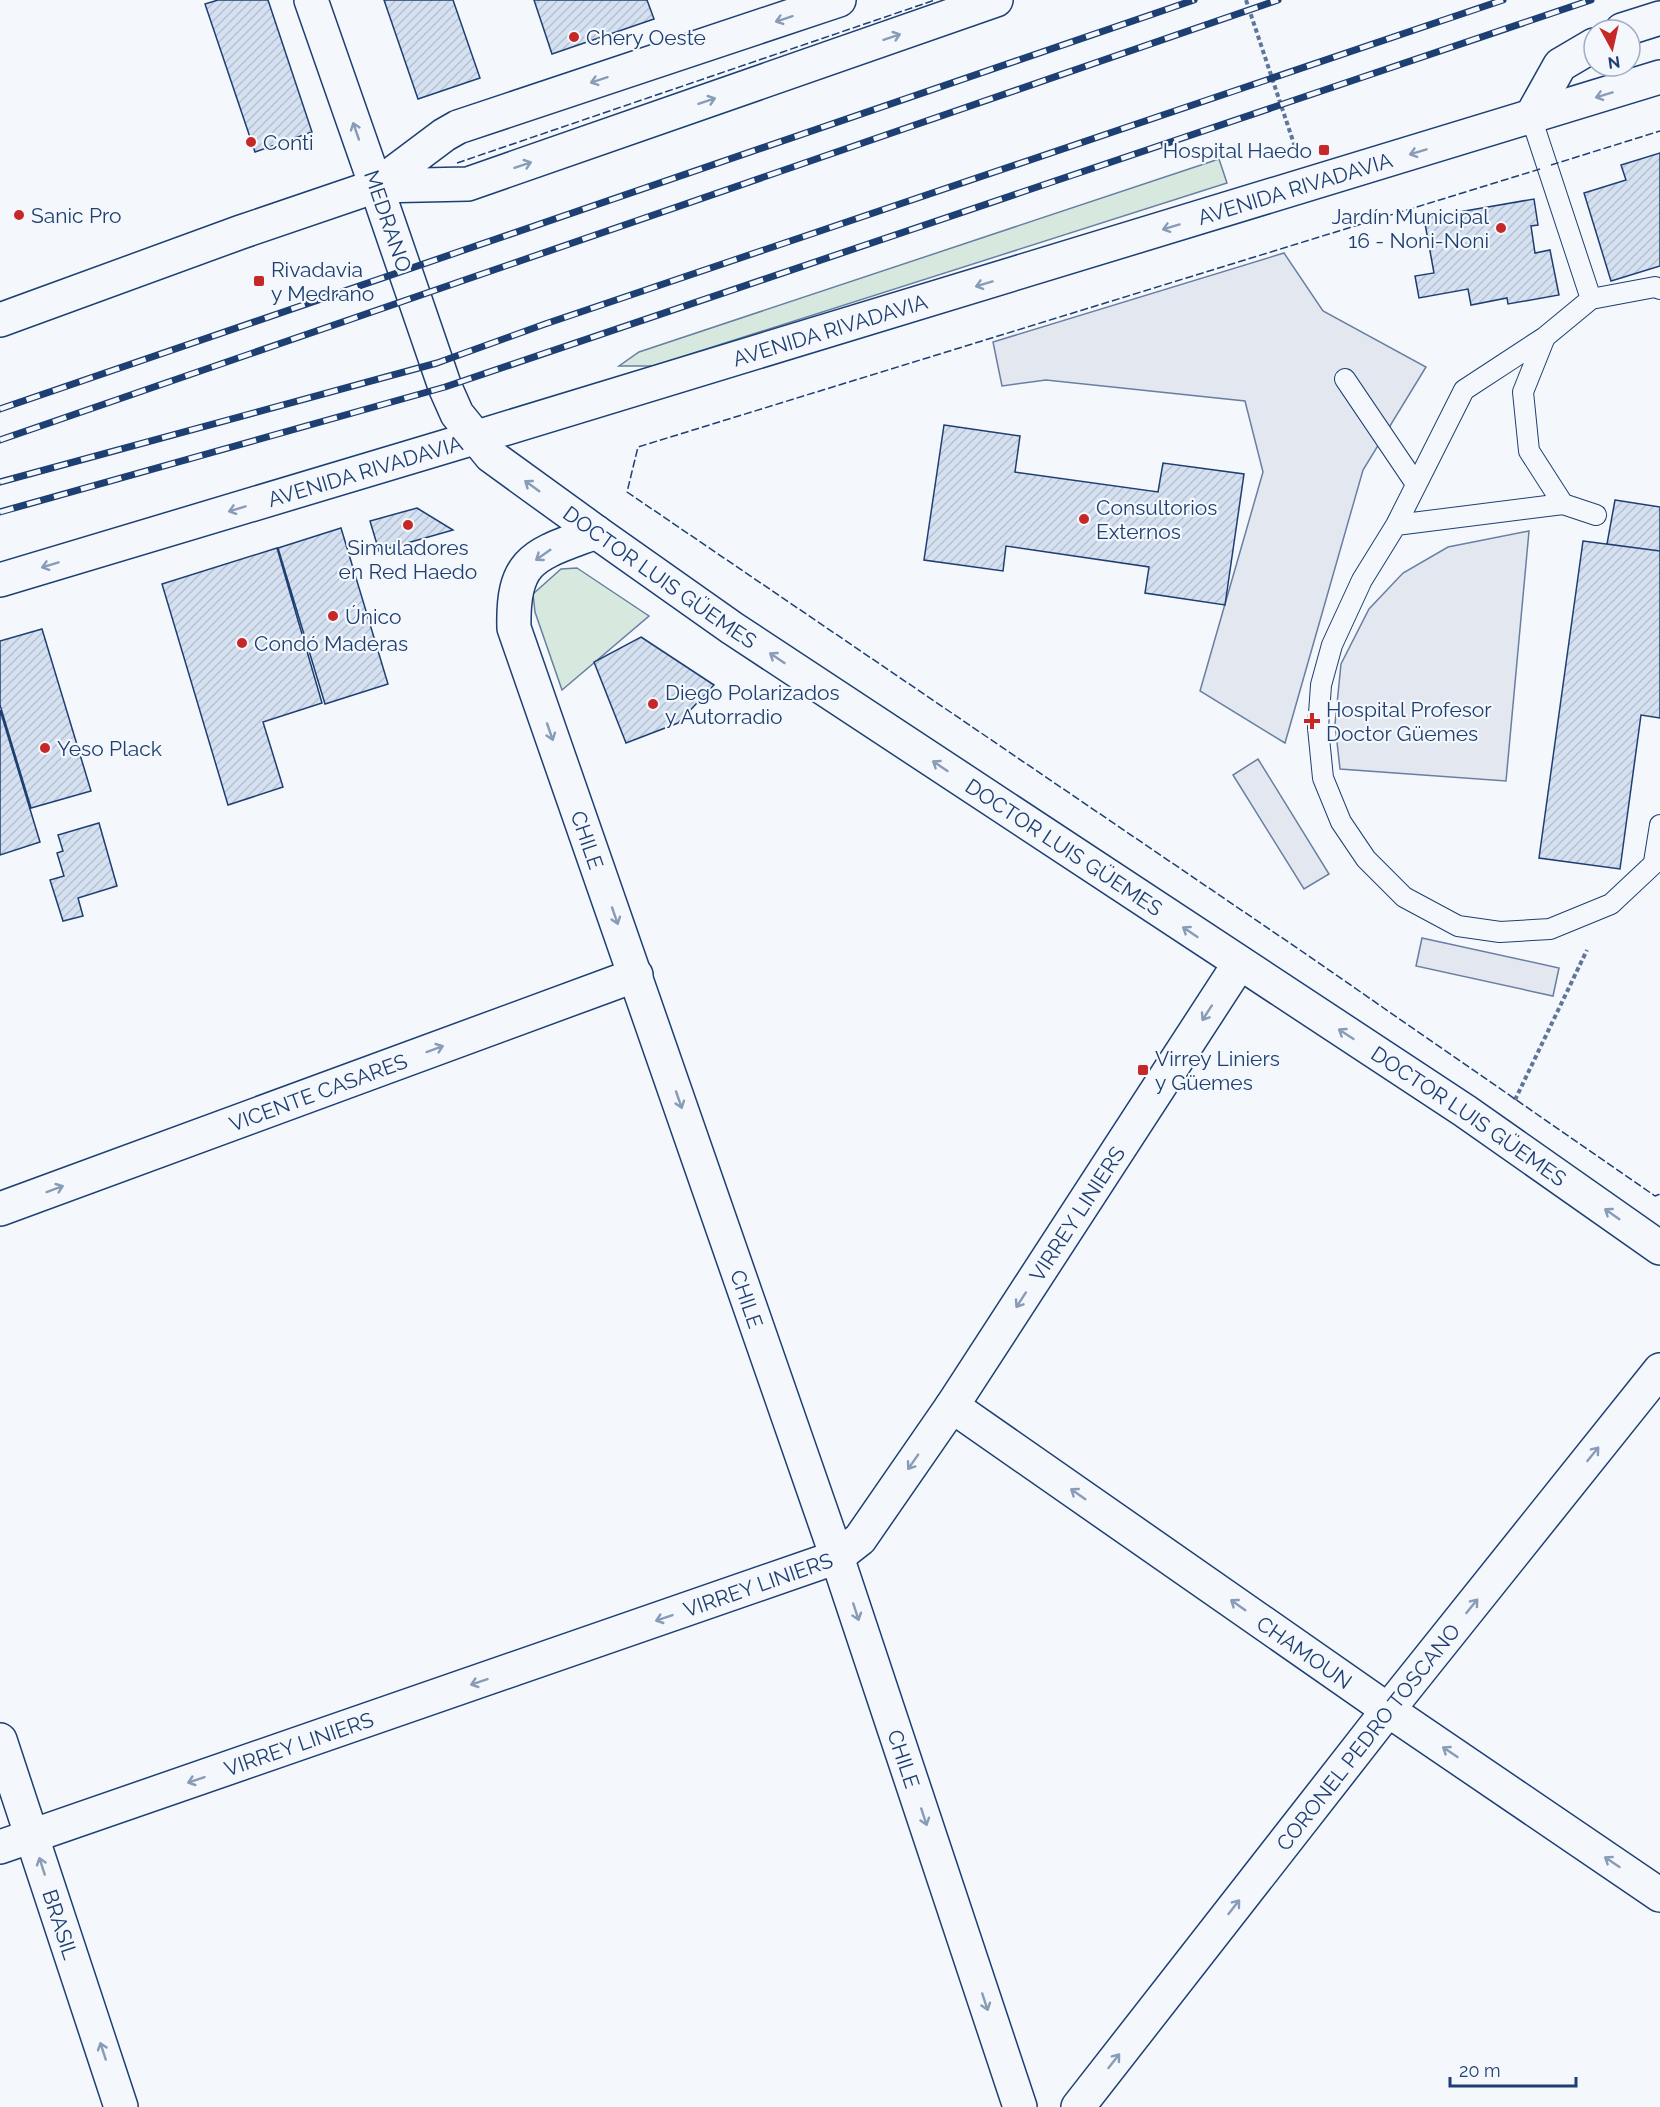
<svg xmlns="http://www.w3.org/2000/svg" width="1660" height="2107" viewBox="0 0 1660 2107" font-family="Raleway,sans-serif">
  <style>
    .grass { fill: #d7e8df; stroke: #687fa3; stroke-width: 1.5 }
    .parking { fill: #e3e8f0; stroke: #687fa3; stroke-width: 1.5 }
    .building { fill: url(#building-hatch); stroke: #1d3f73; stroke-width: 1.5 }
    .lines { fill: none; stroke-linecap: round; stroke-linejoin: round }
    .service-casing { stroke: #1d3f73; stroke-width: 22 }
    .minor-casing { stroke: #1d3f73; stroke-width: 36 }
    .tertiary-casing { stroke: #1d3f73; stroke-width: 36 }
    .secondary-casing { stroke: #1d3f73; stroke-width: 36 }
    .primary-casing { stroke: #1d3f73; stroke-width: 36 }
    .path { stroke: #5e769c; stroke-width: 4; stroke-dasharray: 4.5 3; stroke-linecap: butt }
    .service { stroke: #f4f7fb; stroke-width: 20 }
    .minor { stroke: #f4f7fb; stroke-width: 33 }
    .tertiary { stroke: #f4f7fb; stroke-width: 33 }
    .secondary { stroke: #f4f7fb; stroke-width: 33 }
    .primary { stroke: #f4f7fb; stroke-width: 33 }
    .rail-casing { stroke: #1d3f73; stroke-width: 7 }
    .rail { stroke: #f4f7fb; stroke-width: 4.5; stroke-dasharray: 14; stroke-linecap: butt }
    .fence { stroke: #1d3f73; stroke-width: 1.5; stroke-dasharray: 8 3; stroke-linecap: butt }
    .oneway { stroke: #889bb7 }
    .poi-dot { fill: #c62828; stroke: #f4f7fb; stroke-width: 2 }
    .labels { text-anchor: middle; dominant-baseline: central; stroke-width: 4.5; stroke-linejoin: round; paint-order: stroke }
    .poi-label { font-size: 21px; fill: #1d3f73; stroke: #f4f7fb; text-anchor: start }
    .street-label { font-size: 21px; fill: #1d3f73; stroke: #f4f7fb }
  </style>
  <defs>
    <pattern id="building-hatch" width="6" height="6" patternUnits="userSpaceOnUse" patternTransform="scale(1.5)"><rect width="6" height="6" fill="#d5e0f0"/><path d="M-1 1l2-2M0 6l6-6M5 7l2-2" fill="none" stroke="#b6c1d1"/></pattern>
  </defs>
  <rect width="100%" height="100%" fill="#f4f7fb"/>
  <path class="grass" d="M1219,159L1227,183L653,366H619L639,352Z
    M577,568L649,616L562,690L535,612L533,594L561,569Z"/>
  <path class="parking" d="M1284,253L1323,311L1426,367L1363,470L1285,743L1200,691L1263,472L1245,401L1046,380L1002,386L993,342Z
    M1529,531L1506,781L1340,769L1335,724L1341,664L1369,609L1403,573L1448,547Z
    M1258,759L1329,874L1304,889L1233,775Z
    M1422,938L1559,968L1553,996L1416,966Z"/>
  <path class="building" d="M218,0H268L312,132L255,152L205,4Z
    M384,0H453L480,78L418,99Z
    M534,0H647L654,19L552,54Z
    M1660,153V266L1611,281L1584,193L1626,180L1621,165Z
    M1534,199L1538,225L1531,226L1535,253L1550,250L1559,295L1508,304L1507,298L1471,305L1468,289L1419,298L1415,276L1434,273L1424,218Z
    M944,425L1020,436L1015,472L1158,492L1163,463L1244,474L1225,605L1145,593L1149,567L1006,546L1003,571L924,560Z
    M1615,500L1660,507V551L1607,544Z
    M417,508L453,530L379,551L370,521Z
    M341,528L388,684L325,704L278,548Z
    M1583,541L1660,551V718L1641,715L1620,869L1539,858Z
    M277,548L322,703L263,722L283,787L228,805L162,584Z
    M42,629L91,791L31,808L0,705V641Z
    M641,637L714,685L678,723L626,743L594,662Z
    M0,710L40,842L0,855Z
    M99,823L117,886L78,898L83,916L63,921L50,880L64,876L57,853L63,851L58,835Z"/>
  <g class="lines">
    <g class="service-casing">
      <path id="service" d="M1531,117L1591,299
        M1660,289L1655,287L1591,299L1545,337L1464,390L1396,525L1362,580L1332,645L1321,685L1318,728L1323,778L1341,822L1366,859L1404,897L1458,926L1500,932L1550,929L1611,904L1660,858
        M1545,337L1523,392L1529,451L1563,504L1596,515
        M1345,379L1416,484
        M1396,525L1563,504
        M1654,862L1660,825"/>
    </g>
    <g class="minor-casing">
      <g id="minor">
        <path id="s1" d="M596,532C536,555 512,557 514,628L837,1557L1020,2107"/>
        <path id="s2" d="M0,1209L636,975"/>
        <path id="s3" d="M952,1406L1388,1710L1660,1895"/>
        <path id="s4" d="M0,1740L121,2107"/>
        <path id="s5" d="M0,1847L837,1557L860,1539L952,1406L1239,964"/>
        <path id="s6" d="M1078,2107L1388,1710L1660,1370"/>
      </g>
    </g>
    <g class="tertiary-casing">
      <g id="tertiary">
        <path d="M311,0L376,186"/>
        <path d="M1622,30L1660,18"/>
        <path d="M1531,117L1560,65L1594,45"/>
        <path id="s7" d="M474,438L1660,77"/>
      </g>
    </g>
    <g class="secondary-casing">
      <g id="secondary">
        <path id="s8" d="M376,186L445,387L457,414L491,456L596,532L732,628L1465,1111L1660,1248"/>
        <path id="s9" d="M0,580L474,438"/>
      </g>
    </g>
    <g class="primary-casing">
      <path id="primary" d="M376,186L444,135L458,127L839,0
        M0,320L241,232L376,186L468,184L996,0"/>
    </g>
    <path class="path" d="M1246,0L1295,147
      M1515,1100L1587,950"/>
    <use href="#service" class="service"/>
    <use href="#minor" class="minor"/>
    <use href="#tertiary" class="tertiary"/>
    <use href="#secondary" class="secondary"/>
    <use href="#primary" class="primary"/>
    <g class="rail-casing">
      <path id="rail" d="M0,409L1194,0
        M0,440L1278,0
        M0,482L437,363L545,324L1503,0
        M0,512L445,387L1591,0"/>
    </g>
    <use href="#rail" class="rail"/>
    <path class="fence" d="M457,163L935,0
      M1551,165L1660,131
      M1540,169L638,447L627,492L1300,950L1655,1196L1660,1194"/>
  </g>
  <defs><path id="oneway-shaft" d="M-6 0H5M1.5-3L5.5 0L1.5 3" fill="none" stroke-width="1.6" stroke-linecap="round" stroke-linejoin="round" transform="scale(1.5)"/></defs>
  <g class="oneway">
    <use href="#oneway-shaft" transform="translate(784 19) rotate(162)"/>
    <use href="#oneway-shaft" transform="translate(892 37) rotate(-19)"/>
    <use href="#oneway-shaft" transform="translate(599 80) rotate(162)"/>
    <use href="#oneway-shaft" transform="translate(1604 95) rotate(163)"/>
    <use href="#oneway-shaft" transform="translate(707 101) rotate(-19)"/>
    <use href="#oneway-shaft" transform="translate(356 131) rotate(-109)"/>
    <use href="#oneway-shaft" transform="translate(1418 152) rotate(163)"/>
    <use href="#oneway-shaft" transform="translate(523 165) rotate(-19)"/>
    <use href="#oneway-shaft" transform="translate(1171 227) rotate(163)"/>
    <use href="#oneway-shaft" transform="translate(984 284) rotate(163)"/>
    <use href="#oneway-shaft" transform="translate(532 486) rotate(-144)"/>
    <use href="#oneway-shaft" transform="translate(237 509) rotate(163)"/>
    <use href="#oneway-shaft" transform="translate(543 555) rotate(145)"/>
    <use href="#oneway-shaft" transform="translate(50 565) rotate(163)"/>
    <use href="#oneway-shaft" transform="translate(777 658) rotate(-146)"/>
    <use href="#oneway-shaft" transform="translate(550 732) rotate(71)"/>
    <use href="#oneway-shaft" transform="translate(940 766) rotate(-146)"/>
    <use href="#oneway-shaft" transform="translate(615 916) rotate(71)"/>
    <use href="#oneway-shaft" transform="translate(1190 932) rotate(-146)"/>
    <use href="#oneway-shaft" transform="translate(1207 1013) rotate(123)"/>
    <use href="#oneway-shaft" transform="translate(1346 1034) rotate(-147)"/>
    <use href="#oneway-shaft" transform="translate(435 1049) rotate(-20)"/>
    <use href="#oneway-shaft" transform="translate(679 1100) rotate(71)"/>
    <use href="#oneway-shaft" transform="translate(55 1189) rotate(-20)"/>
    <use href="#oneway-shaft" transform="translate(1612 1214) rotate(-145)"/>
    <use href="#oneway-shaft" transform="translate(1021 1300) rotate(123)"/>
    <use href="#oneway-shaft" transform="translate(1593 1454) rotate(-51)"/>
    <use href="#oneway-shaft" transform="translate(913 1462) rotate(125)"/>
    <use href="#oneway-shaft" transform="translate(1078 1494) rotate(-145)"/>
    <use href="#oneway-shaft" transform="translate(1238 1605) rotate(-145)"/>
    <use href="#oneway-shaft" transform="translate(1472 1606) rotate(-51)"/>
    <use href="#oneway-shaft" transform="translate(856 1612) rotate(72)"/>
    <use href="#oneway-shaft" transform="translate(664 1618) rotate(161)"/>
    <use href="#oneway-shaft" transform="translate(479 1682) rotate(161)"/>
    <use href="#oneway-shaft" transform="translate(1450 1752) rotate(-146)"/>
    <use href="#oneway-shaft" transform="translate(196 1780) rotate(161)"/>
    <use href="#oneway-shaft" transform="translate(924 1817) rotate(72)"/>
    <use href="#oneway-shaft" transform="translate(1612 1862) rotate(-146)"/>
    <use href="#oneway-shaft" transform="translate(42 1866) rotate(-108)"/>
    <use href="#oneway-shaft" transform="translate(1234 1907) rotate(-52)"/>
    <use href="#oneway-shaft" transform="translate(985 2002) rotate(72)"/>
    <use href="#oneway-shaft" transform="translate(103 2051) rotate(-108)"/>
    <use href="#oneway-shaft" transform="translate(1114 2061) rotate(-52)"/>
  </g>
  <g class="poi-dot">
    <circle cx="574" cy="37" r="6"/>
    <circle cx="251" cy="142" r="6"/>
    <rect x="1318" y="144" width="12" height="12" rx="3"/>
    <circle cx="19" cy="215" r="6"/>
    <circle cx="1501" cy="228" r="6"/>
    <rect x="253" y="275" width="12" height="12" rx="3"/>
    <circle cx="1084" cy="519" r="6"/>
    <circle cx="408" cy="525" r="6"/>
    <circle cx="333" cy="616" r="6"/>
    <circle cx="242" cy="643" r="6"/>
    <circle cx="653" cy="704" r="6"/>
    <path d="M1309 712h6v6h6v6h-6v6h-6v-6h-6v-6h6z"/>
    <circle cx="45" cy="748" r="6"/>
    <rect x="1137" y="1064" width="12" height="12" rx="3"/>
  </g>
  <g class="labels">
    <g class="poi-label">
      <text x="586" y="37">Chery Oeste</text>
      <text x="263" y="142">Conti</text>
      <text x="1312" y="150" text-anchor="end">Hospital Haedo</text>
      <text x="31" y="215">Sanic Pro</text>
      <text x="1489" y="216" text-anchor="end">Jardín Municipal<tspan x="1489" dy="24">16 - Noni-Noni</tspan></text>
      <text x="271" y="269">Rivadavia<tspan x="271" dy="24">y Medrano</tspan></text>
      <text x="1096" y="507">Consultorios<tspan x="1096" dy="24">Externos</tspan></text>
      <text x="408" y="547" text-anchor="middle">Simuladores<tspan x="408" dy="24">en Red Haedo</tspan></text>
      <text x="345" y="616">Único</text>
      <text x="254" y="643">Condó Maderas</text>
      <text x="665" y="692">Diego Polarizados<tspan x="665" dy="24">y Autorradio</tspan></text>
      <text x="1326" y="709">Hospital Profesor<tspan x="1326" dy="24">Doctor Güemes</tspan></text>
      <text x="57" y="748">Yeso Plack</text>
      <text x="1155" y="1058">Virrey Liniers<tspan x="1155" dy="24">y Güemes</tspan></text>
    </g>
    <g class="street-label">
      <text stroke="none"><textPath href="#s7" startOffset="858">AVENIDA RIVADAVIA</textPath></text>
      <text transform="translate(388 221) rotate(71)">MEDRANO</text>
      <text stroke="none"><textPath href="#s7" startOffset="372">AVENIDA RIVADAVIA</textPath></text>
      <text stroke="none"><textPath href="#s9" startOffset="381">AVENIDA RIVADAVIA</textPath></text>
      <text stroke="none"><textPath href="#s8" startOffset="504">DOCTOR LUIS GÜEMES</textPath></text>
      <text stroke="none"><textPath href="#s1" startOffset="366">CHILE</textPath></text>
      <text stroke="none"><textPath href="#s8" startOffset="990">DOCTOR LUIS GÜEMES</textPath></text>
      <text stroke="none"><textPath href="#s2" startOffset="339">VICENTE CASARES</textPath></text>
      <text stroke="none"><textPath href="#s8" startOffset="1476">DOCTOR LUIS GÜEMES</textPath></text>
      <text stroke="none"><textPath href="#s5" startOffset="1306">VIRREY LINIERS</textPath></text>
      <text stroke="none"><textPath href="#s1" startOffset="852">CHILE</textPath></text>
      <text stroke="none"><textPath href="#s5" startOffset="802">VIRREY LINIERS</textPath></text>
      <text stroke="none"><textPath href="#s3" startOffset="430">CHAMOUN</textPath></text>
      <text stroke="none"><textPath href="#s6" startOffset="470">CORONEL PEDRO TOSCANO</textPath></text>
      <text stroke="none"><textPath href="#s5" startOffset="316">VIRREY LINIERS</textPath></text>
      <text stroke="none"><textPath href="#s1" startOffset="1338">CHILE</textPath></text>
      <text stroke="none"><textPath href="#s4" startOffset="194">BRASIL</textPath></text>
    </g>
  </g>
  <g transform="translate(1612 48) rotate(172)"><circle r="28" fill="#f4f7fb" stroke="#9eadc5" stroke-width="1.5"/>
  <path d="M0-4.5L10 22L0 15L-10 22Z" fill="#c62828"/>
  <text y="-9" font-size="16" font-weight="bold" text-anchor="middle" fill="#1d3f73">N</text>
  </g>
  <path d="M1450 2077v9h126v-9" fill="none" stroke="#1d3f73" stroke-width="3"/>
  <text x="1459" y="2077" font-size="18" fill="#1d3f73" stroke="#f4f7fb" stroke-width="4.5" paint-order="stroke">20 m</text>
</svg>
